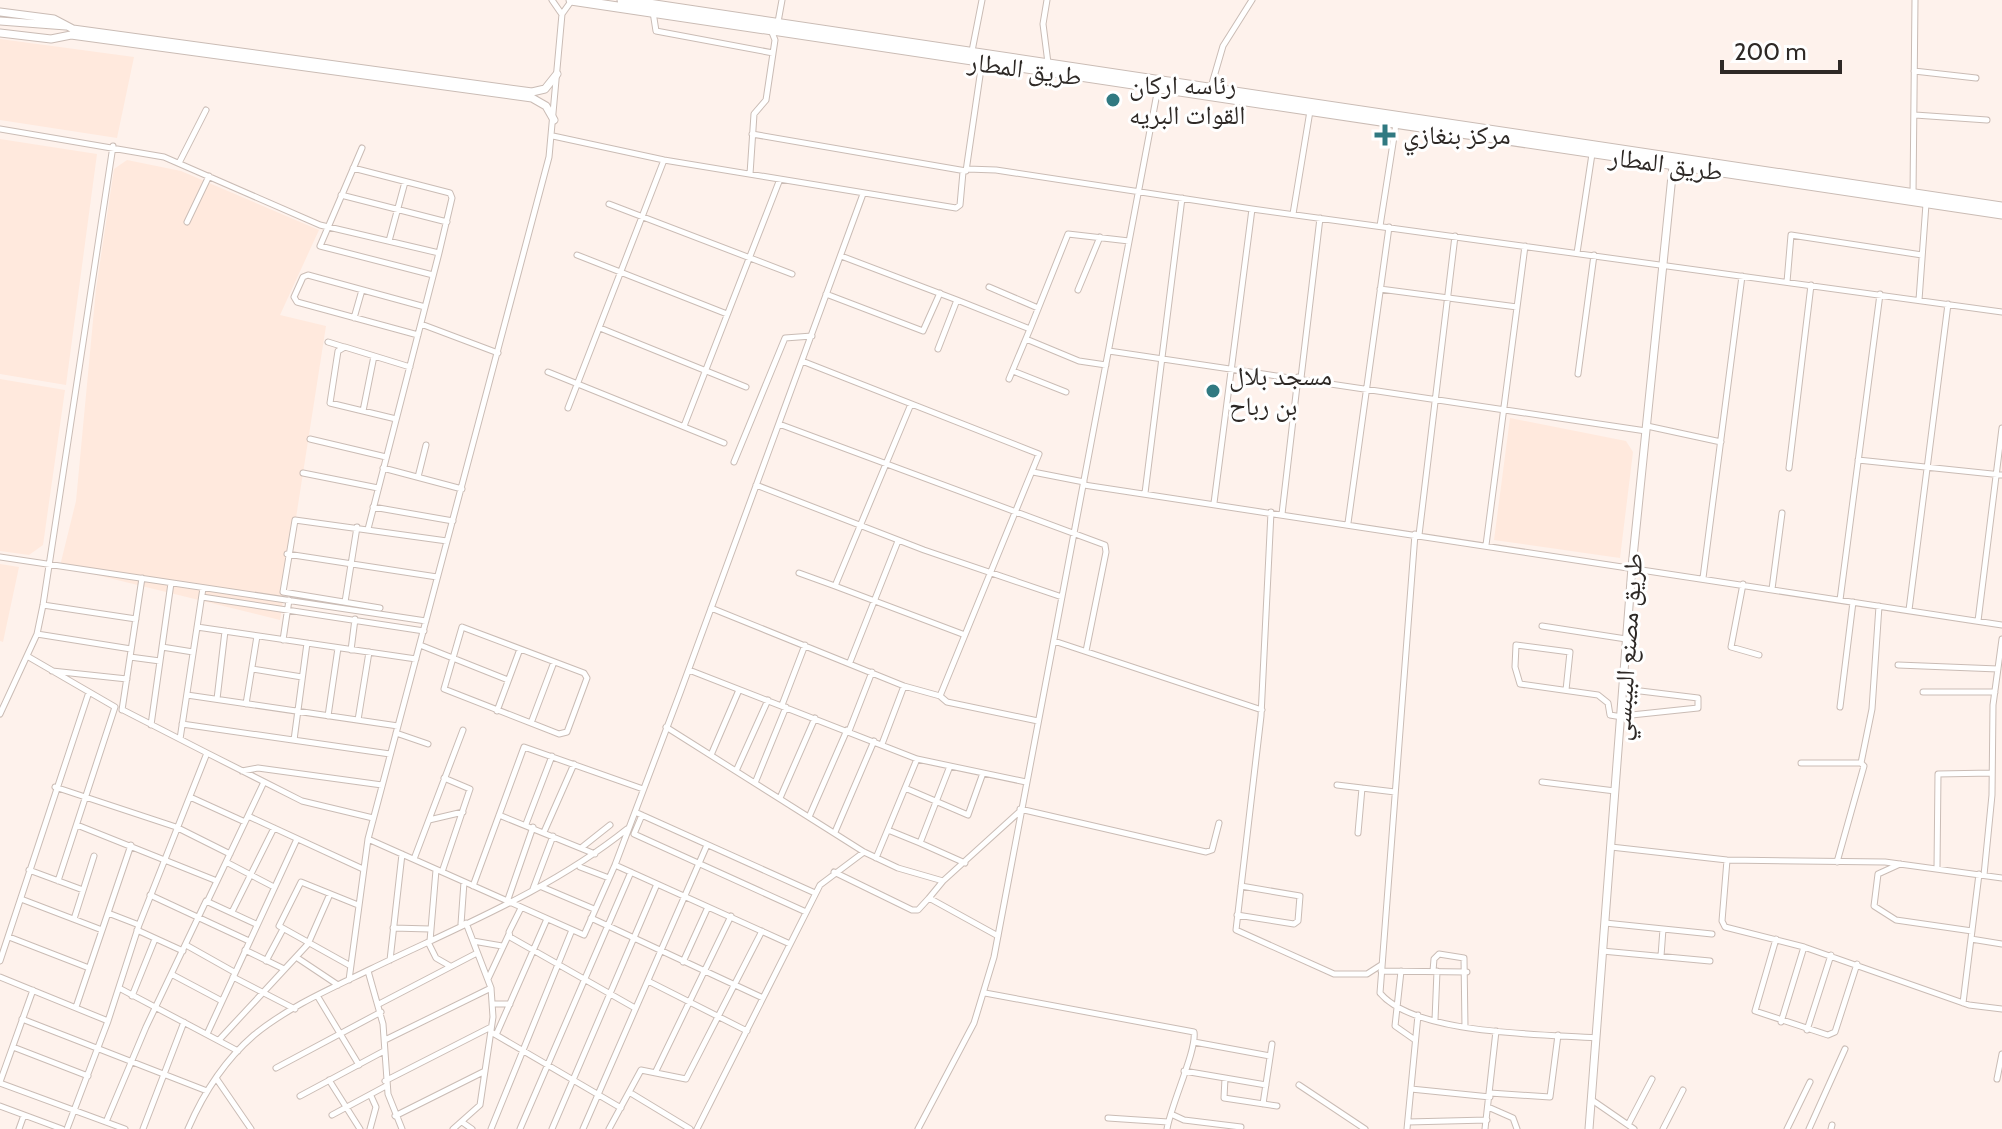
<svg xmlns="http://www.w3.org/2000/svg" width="2002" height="1129" viewBox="0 0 2002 1129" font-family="Cabin,'Noto Naskh Arabic',sans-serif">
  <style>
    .built { fill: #ffe9dd }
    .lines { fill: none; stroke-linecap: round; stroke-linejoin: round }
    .minor-casing { stroke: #cabcb5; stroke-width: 7 }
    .major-casing { stroke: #cabcb5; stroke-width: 9 }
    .highway-casing { stroke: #cabcb5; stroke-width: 11 }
    .minor { stroke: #fff; stroke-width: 5 }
    .major { stroke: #fff; stroke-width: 7 }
    .highway { stroke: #fff; stroke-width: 9 }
    .poi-dot { fill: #307981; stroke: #fff; stroke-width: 3 }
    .labels { text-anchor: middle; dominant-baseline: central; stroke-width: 6; stroke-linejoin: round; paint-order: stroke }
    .street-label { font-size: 26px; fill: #2e2926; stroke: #fff }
    .poi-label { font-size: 26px; fill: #2e2926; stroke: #fff; text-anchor: start }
  </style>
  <rect width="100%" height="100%" fill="#fef2ec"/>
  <path class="built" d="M0,39L134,57L117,138L0,120Z
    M0,139L97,154L66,385L0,374Z
    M127,160L181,171L319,230L280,315L326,326L280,620L60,566L76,501L96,289L114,169Z
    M0,379L65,390L43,545L29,555L0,551Z
    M1510,418L1626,441L1633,452L1620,558L1494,540Z
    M0,564L19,567L3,642L0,641Z"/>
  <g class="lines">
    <g class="minor-casing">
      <path id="minor" d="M552,0L561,13
        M1047,0L1043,24L1048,63
        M653,12L656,31L773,53
        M778,22L782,0
        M972,51L982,0
        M1914,71L1976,78
        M1211,87L1223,46L1252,0
        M1915,115L1987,120
        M0,129L164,157L320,225L439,253L368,529
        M752,134L966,171L982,62
        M553,136L664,160L956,208L960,205L963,172
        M362,148L320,246L433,275
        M179,163L206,110
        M353,168L450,193L452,198L439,253
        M967,169L996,170L1252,209L2002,312
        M750,174L754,114L766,100L775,40L771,30
        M1913,194L1915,0
        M341,195L447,222
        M609,204L792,274
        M1293,214L1310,111
        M187,222L209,176
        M1380,226L1396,124
        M389,241L405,182
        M1577,253L1592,154
        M577,255L727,314
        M841,256L957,300L938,349
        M1787,282L1791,235L1922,255
        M989,287L1038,308
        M1380,289L1517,307
        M1078,290L1100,237
        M826,294L923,331L940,293
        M957,300L1030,329L1068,234L1129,241
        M1919,300L1926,204
        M354,318L362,290
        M421,324L498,353
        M600,328L746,387
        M418,335L297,302L294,297L303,277L308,275L425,307
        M1026,339L1079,361L1106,365
        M328,342L344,347
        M1109,351L1646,431
        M802,361L1039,454L940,696
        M1013,371L1066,392
        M548,372L724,443
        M1578,374L1594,255
        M1301,378L1320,218
        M1009,379L1030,329
        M568,408L664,160
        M363,411L374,356
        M396,419L330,403L338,351L345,347L410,367
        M779,424L1105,545L1106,552L1086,651
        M684,426L780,179
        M1647,426L1721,442
        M310,439L386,457
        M1858,460L2002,475
        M734,462L785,338L812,336
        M383,468L462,489
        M1789,468L1811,285
        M1033,472L1084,482
        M303,473L378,488
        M418,477L426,445
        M756,485L924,550L1062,597
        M1084,485L2002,625
        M1145,493L1182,198
        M1214,503L1252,209
        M373,507L453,521
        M1271,512L1261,716L1236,930L1334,974H1367L1381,965
        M1282,514L1298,377
        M1348,523L1389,227
        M1415,534L1380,993C1415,1035 1543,1034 1596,1038
        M1419,535L1455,236
        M1486,545L1525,246
        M287,554L437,577
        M0,557L426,621
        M799,573L835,586L911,404
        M1703,578L1742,276
        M1743,584L1731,647L1759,655
        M835,586L965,635
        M1772,589L1782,513
        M202,597L424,631
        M1840,600L1880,294
        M345,602L357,527
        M43,605L136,619
        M380,608L283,592L295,520L447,541
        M711,608L904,686L940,696L947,702L1038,721
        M1909,610L1948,304
        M1978,621L2002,428
        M1542,626L1626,639
        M197,627L416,659
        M462,627L584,673L587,678L567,732L559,734L444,689Z
        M37,634L131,649
        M283,640L289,600
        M1054,641L1262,710
        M420,645L508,680
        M162,647L193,652
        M351,650L355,619
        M27,656L115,707L58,881
        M130,657L160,661
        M850,662L898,541
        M1898,665L1998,669
        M252,669L302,677
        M689,670L917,759L1026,782
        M52,671L127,679
        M1566,690L1570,652L1516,645L1515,667L1520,684L1598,695L1608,703L1610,715L1622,717
        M1923,692H1995
        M187,695L398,726
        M217,699L225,631
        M246,704L257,636
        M782,705L805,645
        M1840,707L1853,602
        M122,710L142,578
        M123,710L207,753
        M497,711L520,649
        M0,714L37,634L43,605L113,146
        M328,716L338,648
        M1622,716L1698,708V698L1624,689
        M358,720L369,652
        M531,723L554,662
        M182,724L390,754
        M151,725L171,583
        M666,727L864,852L898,868L943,881L1019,812
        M849,731L872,672
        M396,733L428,744
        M180,739L203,588
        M294,740L307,643
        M882,744L904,686
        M711,755L739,690
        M1801,763H1861L1872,709L1879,606
        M242,771L258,768L382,785
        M736,771L768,700
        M1542,782L1615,791
        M755,783L786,707
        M1337,785L1395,792
        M55,787L176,827L230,854
        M905,788L968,815L983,773
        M190,797L245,822
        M780,798L815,718
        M1020,809L1206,852L1212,850L1219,823
        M635,812L815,893
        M499,815L595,854
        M642,815L634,834L806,912
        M248,816L363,869
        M809,817L847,730
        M429,820L463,812
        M526,824L552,756
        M77,825L217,881
        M888,830L920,843L950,766
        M544,832L574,764
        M835,832L874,741
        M1358,833L1362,788
        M368,839L584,935L615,865L680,693L863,194
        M920,843L965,863
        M1611,847L1727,860L1885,862L2002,878
        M581,848L610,825
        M876,858L917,759
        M414,859L463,730
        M1727,860L1722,921L1725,927L1804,947L1969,1005L2002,1009
        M226,862L274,887
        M1837,862L1864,766L1861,763
        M1900,864L1878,874L1874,906L1896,920L1972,931
        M615,865L790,944
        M580,867L609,878
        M1937,868L1938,774L1992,773
        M29,870L83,890
        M442,872L470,789L444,778
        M834,872L912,910H918L929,898L998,936
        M1984,875L1992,795L1993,705L2002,639
        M473,886L524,747L643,789
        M542,887L594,909
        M533,889L553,836
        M150,895L249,941
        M929,898L943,881
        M21,899L102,930
        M208,900L264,782
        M507,902L533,827
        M521,908L509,932L510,937L635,1008
        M232,912L274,828
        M108,913L139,925
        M1237,915L1294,924L1298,921L1300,896L1241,886
        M591,918L763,998
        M74,919L94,856
        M1605,923L1712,934
        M461,924L464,882
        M393,928L430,929
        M137,930L183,951
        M9,937L89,968
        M1776,939L1755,1011L1828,1035L1835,1032L1857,964
        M1971,939L2002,944
        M430,941L436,870
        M473,941L502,946
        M428,942L436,958L450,966
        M186,945L234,972
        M245,950L284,969
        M1602,951L1710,961
        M1661,956L1663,929
        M296,957L338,985
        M390,960L402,854
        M0,961L89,692
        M266,961L282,931
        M683,962L708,907
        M349,965L279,926L301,882L358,905
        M368,971L383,1024L388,1094L402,1129
        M1381,971L1467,972
        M1401,971L1395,1026L1415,1040
        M1433,971L1434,959L1439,954L1464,958L1465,1027
        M173,975L222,1001
        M0,977L108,1021
        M233,977L295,1009
        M488,979L509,934
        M349,980L368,839L549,157L562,14L572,0
        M648,981L747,1031
        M119,988L238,1051
        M985,993L1194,1032C1197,1050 1171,1104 1167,1129
        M132,996L155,939
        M318,997L359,1065
        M1963,1003L1979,874
        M379,1004L477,953
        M493,1004H510
        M76,1007L131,845
        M22,1019L207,1091
        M1435,1020L1437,971
        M1781,1022L1804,947
        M1807,1030L1831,955
        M491,1032L621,1108
        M207,1034L297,839
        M496,1035L547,919
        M219,1040L308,944L330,894
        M385,1040L491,988
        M1194,1042L1270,1056
        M13,1047L88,1076
        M276,1068L381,1012
        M656,1071L731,916
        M1184,1071L1266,1085
        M216,1078L251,1129
        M1225,1078L1224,1098L1277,1106
        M1997,1079L2002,1054
        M329,1080L360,1129
        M385,1081L491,1027
        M0,1082L33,990
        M0,1083L125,1129
        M1299,1085L1365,1129
        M1411,1089L1490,1097
        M629,1092L690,1129
        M1490,1093L1550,1097L1558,1035
        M300,1096L384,1051
        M1592,1100L1634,1129
        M1263,1104L1272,1044
        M0,1106L62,1129
        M1488,1107L1513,1118L1517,1129
        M1171,1114L1184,1120L1241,1127
        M332,1115L386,1086
        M395,1116L485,1071
        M1108,1118L1168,1122
        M106,1122L146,1027L206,901L256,924
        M462,1122L472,1129
        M1408,1122L1487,1120
        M1628,1125L1652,1079
        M19,1129L24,1115
        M67,1129L108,1021L139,925L207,753L302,801L373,818
        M143,1129L184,1022
        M188,1129C203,1094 225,1060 254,1035C288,1007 332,988 371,969C458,927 551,890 627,829
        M370,1129L376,1107L371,1096
        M453,1129L480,1105L493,1017L491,988L466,923
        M491,1129L572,930
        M520,1129L631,872
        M552,1129L657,884
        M583,1129L707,845
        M609,1129L641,1070L686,1079L762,931
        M697,1129L820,885L864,852
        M918,1129L974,1023L994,957L1158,88
        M1407,1129L1418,1015
        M1485,1129L1496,1031
        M1663,1129L1683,1090
        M1787,1129L1810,1082
        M1809,1129L1845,1049
        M1831,1129L1832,1125"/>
    </g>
    <g class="major-casing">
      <path id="major" d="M0,12L54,19L73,29L532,92L545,89L557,74
        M0,21L66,26
        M0,33L51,39L71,35L532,98L546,106L554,120
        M1589,1129L1632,567L1673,166"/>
    </g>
    <g class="highway-casing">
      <path id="highway" d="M571,0L2002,214
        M622,0L2002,207"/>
    </g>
    <use href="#minor" class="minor"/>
    <use href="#major" class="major"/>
    <use href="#highway" class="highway"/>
  </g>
  <g class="poi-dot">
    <circle cx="1113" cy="100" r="8"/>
    <path d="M1381 123h8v8h8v8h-8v8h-8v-8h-8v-8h8z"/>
    <circle cx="1213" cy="391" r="8"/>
  </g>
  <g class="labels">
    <g class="street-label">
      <text transform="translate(1025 69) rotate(8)">طريق المطار</text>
      <text transform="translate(1666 164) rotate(8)">طريق المطار</text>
      <text transform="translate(1627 647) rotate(-86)">طريق مصنع البيبسي</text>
    </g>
    <g class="poi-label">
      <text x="1129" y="85">رئاسه اركان<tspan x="1129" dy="30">القوات البريه</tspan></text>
      <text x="1403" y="135">مركز بنغازي</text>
      <text x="1229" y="376">مسجد بلال<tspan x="1229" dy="30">بن رباح</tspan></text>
    </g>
  </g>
  <path d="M1722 60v12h118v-12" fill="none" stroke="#2e2926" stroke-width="4"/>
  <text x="1734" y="60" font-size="24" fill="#2e2926" stroke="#ffffff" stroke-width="6" paint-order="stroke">200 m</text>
</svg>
